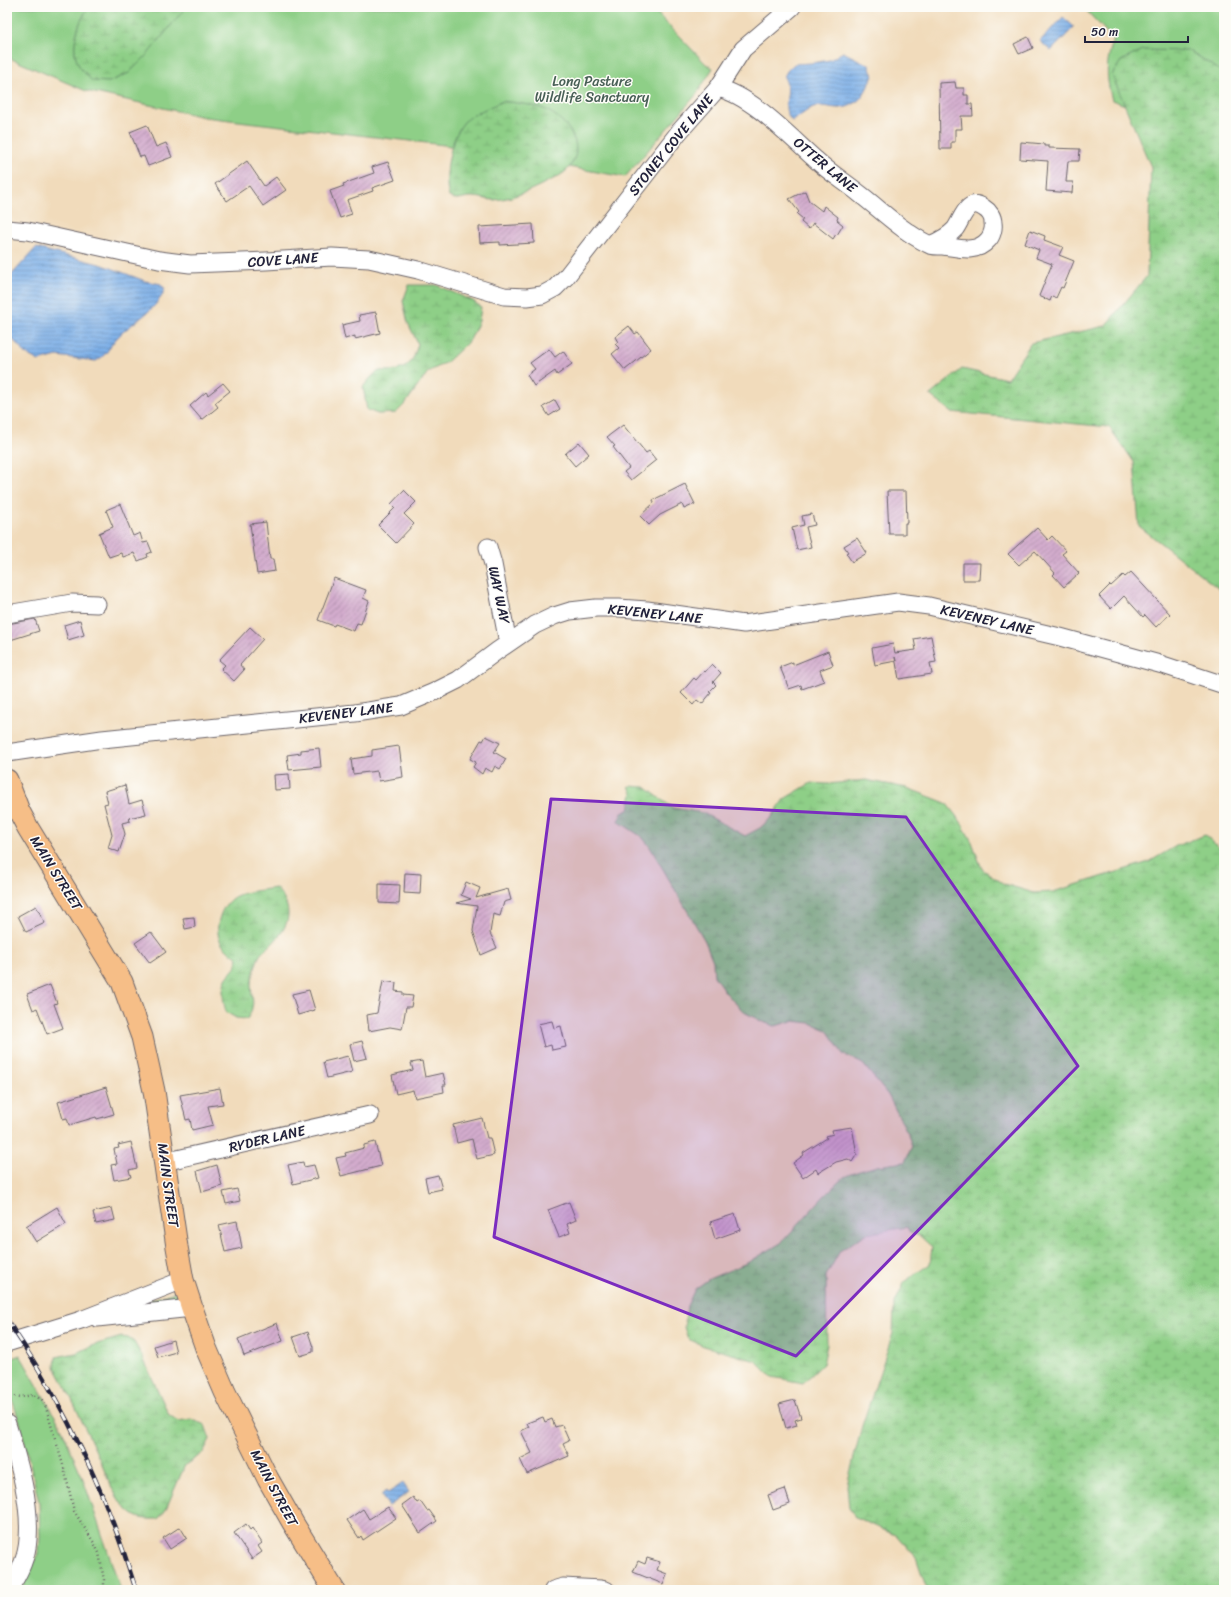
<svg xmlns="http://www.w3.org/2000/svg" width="1231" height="1597" viewBox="0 0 1231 1597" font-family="Sriracha,sans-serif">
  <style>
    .green { fill: #8ecf87; stroke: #587861 }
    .wetland { fill: url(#wetland-marsh); stroke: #587861 }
    .water { fill: url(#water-rules); stroke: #4e6891 }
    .building { fill: url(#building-hatch) }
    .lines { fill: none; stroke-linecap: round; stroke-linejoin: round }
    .minor-casing { stroke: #6a6368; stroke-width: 19 }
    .major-casing { stroke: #6a6368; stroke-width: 23 }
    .path { stroke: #6a6368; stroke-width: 2.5; stroke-dasharray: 1 3; stroke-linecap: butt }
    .minor { stroke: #fff; stroke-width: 17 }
    .major { stroke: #f6be87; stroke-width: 21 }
    .rail-casing { stroke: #22223b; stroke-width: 4.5 }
    .rail { stroke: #fdfcf7; stroke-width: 3; stroke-dasharray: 9; stroke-linecap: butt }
    .marked { fill: #7b2cbf; fill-opacity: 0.2; stroke: #7b2cbf; stroke-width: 3; stroke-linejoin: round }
    .labels { text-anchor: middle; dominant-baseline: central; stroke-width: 3; stroke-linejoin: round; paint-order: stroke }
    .park-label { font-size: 14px; fill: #485f56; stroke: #fdfcf7 }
    .street-label { font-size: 14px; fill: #22223b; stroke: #fdfcf7 }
  </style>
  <defs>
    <pattern id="wetland-marsh" width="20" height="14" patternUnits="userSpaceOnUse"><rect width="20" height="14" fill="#8ecf87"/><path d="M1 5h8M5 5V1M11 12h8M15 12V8" fill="none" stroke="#7ab175"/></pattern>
    <pattern id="water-rules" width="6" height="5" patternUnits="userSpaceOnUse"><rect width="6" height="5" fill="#7baee7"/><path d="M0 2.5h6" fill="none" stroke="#648dbc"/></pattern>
    <pattern id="building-hatch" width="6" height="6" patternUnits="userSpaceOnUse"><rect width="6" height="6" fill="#d3accd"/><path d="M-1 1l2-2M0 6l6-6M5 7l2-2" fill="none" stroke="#ab8ca8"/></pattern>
  </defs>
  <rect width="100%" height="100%" fill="#fdfcf7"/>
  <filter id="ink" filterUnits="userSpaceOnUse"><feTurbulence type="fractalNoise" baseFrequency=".025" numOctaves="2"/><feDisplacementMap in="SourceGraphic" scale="8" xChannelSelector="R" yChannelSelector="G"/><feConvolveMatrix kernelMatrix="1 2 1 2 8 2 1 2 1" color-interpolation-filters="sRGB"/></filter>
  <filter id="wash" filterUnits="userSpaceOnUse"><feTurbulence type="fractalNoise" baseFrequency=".012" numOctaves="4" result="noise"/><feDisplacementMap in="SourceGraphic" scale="16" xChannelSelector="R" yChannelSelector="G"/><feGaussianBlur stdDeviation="0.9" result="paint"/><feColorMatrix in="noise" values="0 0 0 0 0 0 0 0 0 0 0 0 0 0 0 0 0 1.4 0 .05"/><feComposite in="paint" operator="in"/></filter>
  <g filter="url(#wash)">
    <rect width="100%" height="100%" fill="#f1dbbb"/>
    <path class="green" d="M7,7H651L706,64L713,68L696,95L625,177L444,145L204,117L86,91L7,57Z
      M1083,7H1224V188L1169,122L1112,100C1106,79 1105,61 1114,40Z
      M175,1292L177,1293L179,1300L178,1301L132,1306Z
      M20,1355L60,1425L83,1479L121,1590H24V1583L39,1551L40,1537L39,1502L20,1423L7,1384V1360Z"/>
    <path class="wetland" d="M89,7H186L147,55L129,73L109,82L92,81C88,76 81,70 78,64C70,47 78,21 89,7Z
      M1143,50L1190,51L1224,73V593L1139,526L1134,462L1109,427L951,412L930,395L962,369L1007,379L1031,343L1105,326L1147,276L1151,167L1112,75L1121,61Z
      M503,101C515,103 540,105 550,112C570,124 587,149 567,170C561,176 549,181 541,185C527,192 510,199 494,200C487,200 480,197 473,197C463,196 460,202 449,197C443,176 450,139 464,122C472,114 492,106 503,101Z
      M409,285H436L473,301L481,307L479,321L470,340L447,362L428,372L405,404L396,413L378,414L367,410L363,387C368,381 373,374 379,371C383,370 388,371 392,371C411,368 413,360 418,344L408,323L403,301Z
      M866,780L907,788L946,803L961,822L972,842L982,869L1004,884L1034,893L1053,892L1149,862L1176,846L1205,835L1224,852V1590H927L916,1557L897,1536L855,1517L849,1508L847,1485L862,1426L893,1333L894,1305L905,1281L930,1264L932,1247L920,1236L910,1233L907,1227L866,1234L840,1251L826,1276L827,1345L823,1364L803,1383L772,1377L756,1361L704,1346L688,1339L684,1327L687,1306L695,1289L709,1279L749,1262L781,1243L826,1194L844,1177L853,1173L877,1166L905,1162L912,1146L907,1132L888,1095L863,1064L843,1054L827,1030L811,1023L792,1021L775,1026L763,1022L744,1012L726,993L714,976L713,961L705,941L650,847L642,837L618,821L622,813L629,810L632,793L629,786L645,787L673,808L703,813L745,836L760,828L772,817L784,799L811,783L828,784Z
      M276,888C294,909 291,924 272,944C268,948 261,952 259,957C257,959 252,981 251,983C251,999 257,1003 247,1019L236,1018L226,1012C223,1001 220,985 229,975C236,966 235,970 238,958C233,954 225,950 222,944C212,930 221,903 236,896C246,891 264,890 276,888Z
      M122,1337L128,1338L134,1342L142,1356L169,1415L178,1421L191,1419L205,1425L210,1439L203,1453L185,1465L165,1511L158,1519C149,1519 140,1520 132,1514C114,1500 107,1475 98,1456C84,1426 71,1395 55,1367L56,1357L76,1353L97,1344Z"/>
    <path class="water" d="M1063,17L1074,27L1051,51L1040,41Z
      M843,52L869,65L873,76C865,92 860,107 839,108C830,108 822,104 813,107C807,110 799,117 792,121C778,105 794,96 784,77L787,71L794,64L812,63L830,60Z
      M36,248L103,265L145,281L161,284L165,289C156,313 130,322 115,340C107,350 108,354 96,361L57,356L39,361L26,354L7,333V280Z
      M403,1483L409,1492L389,1506L382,1497V1494L386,1491L388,1493Z"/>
    <g id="blocks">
      <path class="building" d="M1028,37L1033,48L1019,54L1014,44Z
        M955,82L956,88H964V95H968V104H972L973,116H961L962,129H955V142H951V149H940L939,83Z
        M147,125L156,147L166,143L172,157L148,166L144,156L140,157L130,132Z
        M1021,142L1044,144V146H1049V148L1080,149L1079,161H1068L1066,182H1073L1072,193L1046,191L1048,161L1020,159Z
        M247,161L264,186L276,177L286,190L263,206L249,186L227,201L215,184Z
        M388,162L395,180L372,188L373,191L347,200L352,214L340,218L330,191L344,186L343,184L374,173L372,167Z
        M805,191L809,201L822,211L824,206L838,217L837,220L843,225L837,235L836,234L833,239L813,223L809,229L801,222L803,219L797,214L799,212L789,199Z
        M533,224L534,243L500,245V242L480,243L479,227Z
        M1030,230L1045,236L1044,240L1063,247L1059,255L1074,261L1063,288L1061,287L1056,298L1052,296L1050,301L1039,296L1052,264L1036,258L1039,250L1025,244Z
        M376,312L380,333L355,339V336L345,339L342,325L360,321L359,315Z
        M629,326L635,334L638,332L651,349L625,370L612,354L619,348L615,344L618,342L615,337Z
        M549,349L555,357L563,351L572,364L557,375L555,371L534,386L527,375L535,369L530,363Z
        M223,383L230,391L215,403L218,407L202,420L190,406L206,392L208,395Z
        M555,400L560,409L549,416L543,407Z
        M623,425L646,453L649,451L656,460L631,480L624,472L629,468L613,447L615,446L607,437Z
        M579,442L589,454L575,466L565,454Z
        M685,484L695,504L684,509L682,504L660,515L649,525L640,516L654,503L653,500Z
        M404,490L416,502L404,514L414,524L396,543L378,525L395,508L391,504Z
        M887,491H906L907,523H905V534H889Z
        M120,504L133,536L140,533L143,543L148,542L152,552L147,554L148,557L138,561L134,553L123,557L121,553L109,557L99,533L113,527L106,510Z
        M812,514L815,525L806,527L811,547L797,550L792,528L804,525L802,516Z
        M266,522L270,559H273L275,571L257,574L250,524Z
        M1037,528L1048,540L1052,536L1066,551L1062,554L1079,573L1064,587L1053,575L1055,573L1035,551L1019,565L1008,554Z
        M857,538L867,553L852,562L846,553L848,552L844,546Z
        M963,563H980L979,580H963Z
        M1131,572L1170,614L1156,627L1145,615L1143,617L1124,596L1111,609L1099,596L1110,585L1111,586L1123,575L1125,577Z
        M334,578L366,590L363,598L369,601L361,624L357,623L354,631L335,624L334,626L318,620Z
        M35,619L39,631L7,641V624Z
        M80,620L84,635L68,640L64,625Z
        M250,627L263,639L240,665L244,670L234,681L221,669L225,665L219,660Z
        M931,636L936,662L930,663L932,674L899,679L895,657L896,661L875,665L872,648L893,644L895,653L916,650L914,639Z
        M828,651L833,665L820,670L824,681L802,689L801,685L789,689L780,667L793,662V665Z
        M712,664L721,673L713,682L716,685L709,692L711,693L702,704L697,700L693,705L681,693L694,678L696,680L704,671L705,672Z
        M486,736L500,743L494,752L506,759L500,769L495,766L492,772L485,768L482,774L473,767L476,762L470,759L481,740L483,741Z
        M399,746L403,777L379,781L377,771L353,774L351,759L372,756V750Z
        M319,748L321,767L289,770L287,755L301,753V750Z
        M289,774L290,789L275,790L274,775Z
        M125,785L129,804L142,800L146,814L129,818L130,821L122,823L125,834L119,852L108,848L112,835L104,804L108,803L105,791Z
        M405,873L421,874L420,894L404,893Z
        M466,882L480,888L476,898L508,889L511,900L504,902L500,916L493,914L490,933L497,948L481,955L473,931L477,906L456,903L471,899L461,895Z
        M379,884L400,885L399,904L379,903Z
        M36,906L45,923L26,932L18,916Z
        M194,917L195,927L185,929L183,918Z
        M151,932L166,952L150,963L135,943Z
        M383,981L396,983L395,991L403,992V995L413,996L411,1007H406L402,1029L390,1027L369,1031L367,1015L377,1013Z
        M50,985L57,1003L54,1004L63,1028L47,1034L37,1008L33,1010L27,994Z
        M309,990L315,1010L298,1015L292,994Z
        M552,1021L554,1028L561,1026L566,1047L552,1050L551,1045L544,1047L538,1024Z
        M362,1041L367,1058L354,1061L350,1044Z
        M348,1056L352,1072L327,1078L323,1062Z
        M422,1061L425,1077L443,1073L446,1085H443L444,1092L415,1098L413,1090L396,1094L392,1075L413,1070L411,1063Z
        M106,1087L114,1114L97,1119L96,1117L69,1125L67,1118L63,1119L58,1102Z
        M220,1088L223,1104L208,1106L213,1125L192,1130L190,1119L186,1120L180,1095Z
        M482,1118L487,1138H490L494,1155L477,1159L472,1139L457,1143L453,1125Z
        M852,1127L857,1154L852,1162L848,1159L836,1162L818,1173L816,1169L803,1178L793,1163L804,1155L803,1153L827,1138L826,1136L833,1134L832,1130Z
        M131,1142L137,1168L129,1170L131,1177L114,1180L111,1165L117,1164L114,1149L119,1148L118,1145Z
        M375,1142L381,1166L341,1176L336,1158L346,1156L345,1153L364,1148V1145Z
        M303,1162L304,1167L314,1165L318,1178L293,1184L288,1165Z
        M217,1165L222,1186L202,1192L197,1171Z
        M438,1175L442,1189L428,1192L425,1178Z
        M237,1189L240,1201L226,1204L223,1192Z
        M569,1202L576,1220L567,1224L570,1233L559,1237L548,1210Z
        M57,1207L66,1224L36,1242L26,1226Z
        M112,1208L115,1220L96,1224L93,1212Z
        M735,1214L740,1230L715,1239L710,1222Z
        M237,1221L242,1248L225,1252L219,1225Z
        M277,1323L283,1341L244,1356L238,1339Z
        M308,1332L313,1347V1352L300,1356L293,1337Z
        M173,1340L176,1352L158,1357L154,1346Z
        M795,1400L801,1418L795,1420L797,1425L786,1428L779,1404Z
        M543,1417L545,1422L552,1419L555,1427L562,1425L569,1441L563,1444L569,1456L527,1474L520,1459L532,1453L521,1431L529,1427L527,1423Z
        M785,1489L790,1504L773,1510L768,1495Z
        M413,1497L417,1503L420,1501L427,1511L429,1510L437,1521L420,1533L402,1505Z
        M388,1507L396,1518L363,1540L361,1536L359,1538L347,1520L363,1509L369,1519Z
        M246,1524L250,1530L252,1528L262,1543L258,1546L262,1552L252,1559L234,1533Z
        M180,1527L187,1538L170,1549L163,1538Z
        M647,1558L660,1562L657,1570L667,1574L663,1584L633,1572L638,1561L645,1564Z"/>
    </g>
  </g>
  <g filter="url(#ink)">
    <use href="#blocks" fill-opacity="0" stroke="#6a6368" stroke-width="1"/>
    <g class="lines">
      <g class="minor-casing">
        <path id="minor" d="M718,88C752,96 789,136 815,159C829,172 845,182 860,194C882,211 903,232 928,244C933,247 938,246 943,246C959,248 976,254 988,240C992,236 994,228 993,223C993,217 989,211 984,208C967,196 962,220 955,229C948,237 939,241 930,245
          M7,229L28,231L159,260L190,264L266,261L332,257L369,259L418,270L504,296L527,297L542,295L555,288L566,277L679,132L718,88L743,49L792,7
          M488,547L493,564L508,643
          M7,614L72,603L97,604
          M7,753L102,739L355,713L401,706L434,692L458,680L497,651L535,625L554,616L570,611L596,608H619L647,610L744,624L898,602L929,606L1060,637L1163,665L1224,685
          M164,1162L370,1115
          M97,1318L192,1308
          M7,1343L81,1320L183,1280
          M7,1424C18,1460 31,1501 28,1539C27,1557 18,1576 8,1590
          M553,1590L563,1587L601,1589L606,1590"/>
      </g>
      <g class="major-casing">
        <path id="major" d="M7,780L19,811L28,828L122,982L142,1037L154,1091L177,1247L183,1280L192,1308L206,1348L225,1392L268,1479L293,1523L334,1590"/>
      </g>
      <path class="path" d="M7,1395L21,1397L33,1395L42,1400L46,1408L64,1468L74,1511L94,1543L99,1553L104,1580V1590"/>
      <use href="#minor" class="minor"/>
      <use href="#major" class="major"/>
      <g class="rail-casing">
        <path id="rail" d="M7,1320C63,1402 107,1494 136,1590"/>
      </g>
      <use href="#rail" class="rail"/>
    </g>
  </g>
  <path class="marked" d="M551,799L906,817L1078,1066L796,1356L494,1237Z"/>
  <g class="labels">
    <g class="park-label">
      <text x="592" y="81">Long Pasture<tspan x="592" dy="16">Wildlife Sanctuary</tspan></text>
    </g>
    <g class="street-label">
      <text transform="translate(671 145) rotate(-51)">STONEY COVE LANE</text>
      <text transform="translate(825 165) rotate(40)">OTTER LANE</text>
      <text transform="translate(283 260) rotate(-4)">COVE LANE</text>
      <text transform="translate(499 595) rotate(78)">WAY WAY</text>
      <text transform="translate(655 614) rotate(6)">KEVENEY LANE</text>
      <text transform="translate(987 620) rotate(13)">KEVENEY LANE</text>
      <text transform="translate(346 713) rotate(-7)">KEVENEY LANE</text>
      <text transform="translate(56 873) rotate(58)">MAIN STREET</text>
      <text transform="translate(267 1139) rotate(-13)">RYDER LANE</text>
      <text transform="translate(168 1185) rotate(82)">MAIN STREET</text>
      <text transform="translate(274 1488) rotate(62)">MAIN STREET</text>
    </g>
  </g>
  <rect width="1231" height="1597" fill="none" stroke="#fdfcf7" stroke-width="24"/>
  <path d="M1085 36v6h103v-6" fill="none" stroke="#22223b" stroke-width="2"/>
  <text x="1091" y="36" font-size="12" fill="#22223b" stroke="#fdfcf7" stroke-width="3" paint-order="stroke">50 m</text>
</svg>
